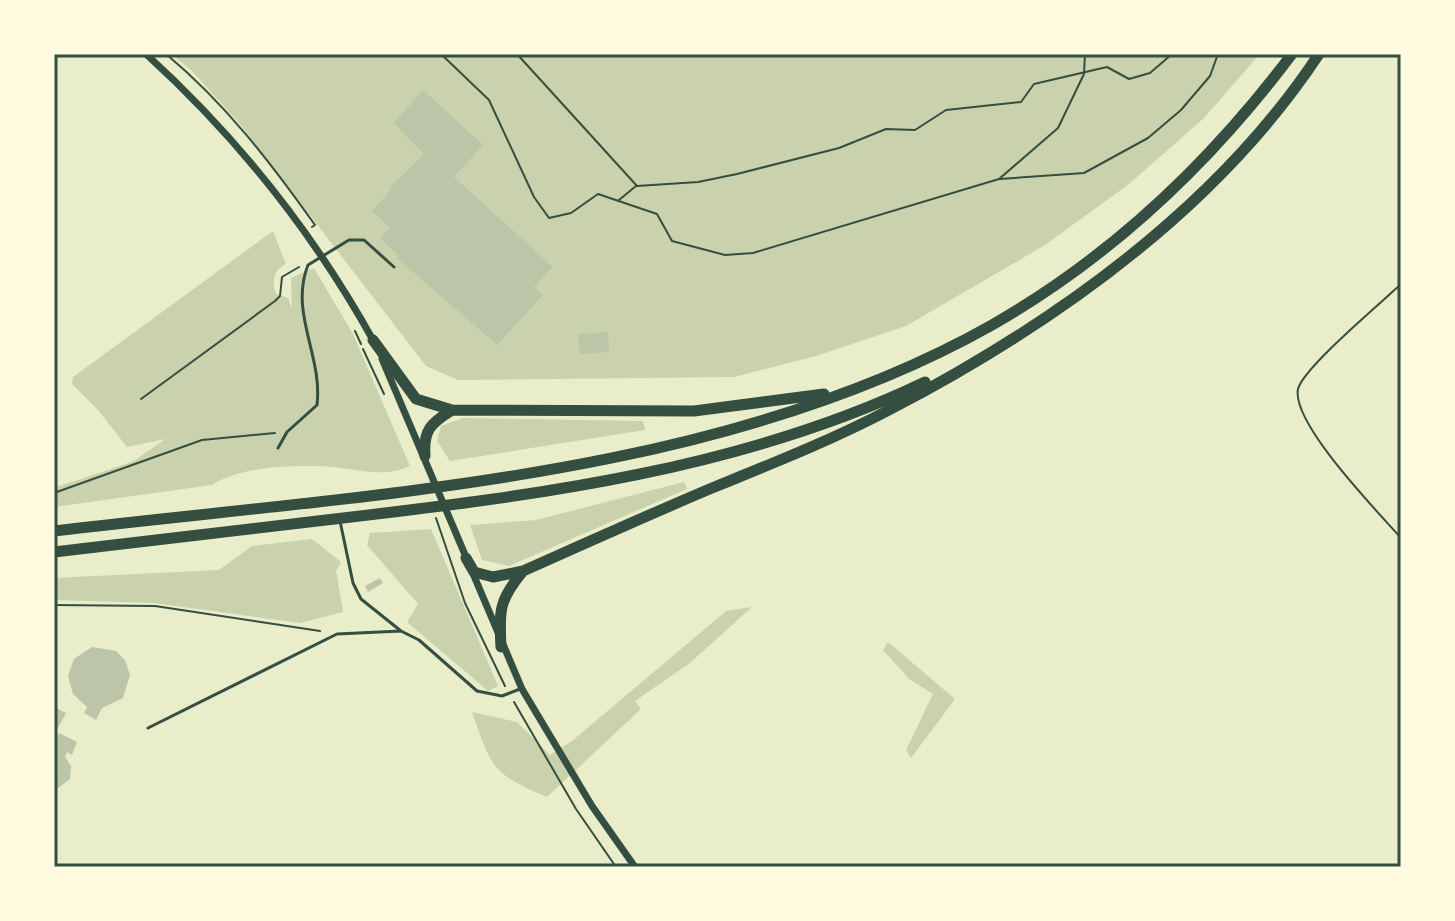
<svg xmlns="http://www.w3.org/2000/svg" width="1455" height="921" viewBox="0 0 1455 921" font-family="'Sofia Sans Condensed',sans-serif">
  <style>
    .green { fill: #cad2ad }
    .building { fill: #bcc5a7 }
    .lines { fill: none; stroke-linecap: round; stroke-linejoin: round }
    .path { stroke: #344e41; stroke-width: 2 }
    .service { stroke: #344e41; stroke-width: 3 }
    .tertiary { stroke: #344e41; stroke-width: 7 }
    .motorway { stroke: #344e41; stroke-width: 11 }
    .neatline { fill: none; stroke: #344e41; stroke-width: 3 }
  </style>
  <rect width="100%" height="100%" fill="#e9edc9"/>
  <path class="green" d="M171,54H1260L1204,118L1129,184L1045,245L906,326L816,356L734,377L458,380L426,366L239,123L191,70Z
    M273,231L286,264C273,270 272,282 276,294L288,298L292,309L291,278L314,268L353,334L410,466C381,480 348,466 317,466C285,466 238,467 212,485L54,507V488L134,461L165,439L127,447L98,410L72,384L73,377Z
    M463,418L643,421L645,430L450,461L437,441L441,426Z
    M684,482L687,489L509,566L482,560L470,525L536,520Z
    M431,529L498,686L488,691L407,622L418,604L367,545L370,533Z
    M312,539L341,562L336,571L343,612L300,623L154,603L54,600V578L219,570L252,546Z
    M752,607L690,663L635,701L641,709L547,797C490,773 492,767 472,712L517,722L550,755L572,741L726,611Z
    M888,642L955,699L911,758L906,750L933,694L909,679L883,650Z"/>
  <path class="building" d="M423,90L483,145L454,177L553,267L534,287L543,295L497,345L397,258L399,256L380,238L390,228L372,211L391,190L389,188L424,154L394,123Z
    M608,332L609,352L580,354L578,334Z
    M380,578L383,583L368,592L365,586Z
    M92,647L116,651L125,660L130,675L123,698L102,708L96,720L84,713L87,707L73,694L68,676L74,659Z
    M54,707L66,713L57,730L54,729Z
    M59,733L77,742L72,755L67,752L65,757L71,766L70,779L54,791V753L58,748L54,743Z"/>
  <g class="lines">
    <path class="path" d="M166,54C225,103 271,163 315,225L312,227
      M441,54L489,100L534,197L549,218L571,213L598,194L657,214L672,241L725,255L753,253L999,179L1058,128L1084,74L1085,54
      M517,54L637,186L698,182L737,174L839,148L886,129L915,130L946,110L1021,102L1034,84L1107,67L1129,79L1150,73L1172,54
      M1000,179L1084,173L1148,138L1181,110L1210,76L1218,54
      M619,200L636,186
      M1401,284C1381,303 1303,368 1298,389C1291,423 1378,512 1401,538
      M355,331L361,344
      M363,349L384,394
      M141,399L275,301L280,296L282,277L299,267
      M54,493L202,440L275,433
      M436,518L465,603L505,686
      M54,605L155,606L320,631
      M514,702L576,809L616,867"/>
    <path class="service" d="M278,448L287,432L317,405C323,356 289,313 308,265L349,240H364L394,267
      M340,521L353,583L361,599L401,631
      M148,728L337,634L401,631L419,640L477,691L502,696L520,689"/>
    <path class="tertiary" d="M146,54C236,136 314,234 373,340
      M382,359L522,689L592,806L635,867"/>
    <path class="motorway" d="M373,340L416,399L452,410L694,411L824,394
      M425,456C423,430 431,423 452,410
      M54,531C361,494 718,480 992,325C1111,257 1210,163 1292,54
      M54,552C150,541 247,529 343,518C540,495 744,469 925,382
      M466,558L474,572L493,577L523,571C586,543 648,515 712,488C771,464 832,440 889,410C1052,325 1216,210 1319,54
      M501,647C499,610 499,600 523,571"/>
  </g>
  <rect width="1455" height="921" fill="none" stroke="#fefae0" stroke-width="112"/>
  <rect x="56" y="56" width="1343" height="809" class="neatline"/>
</svg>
